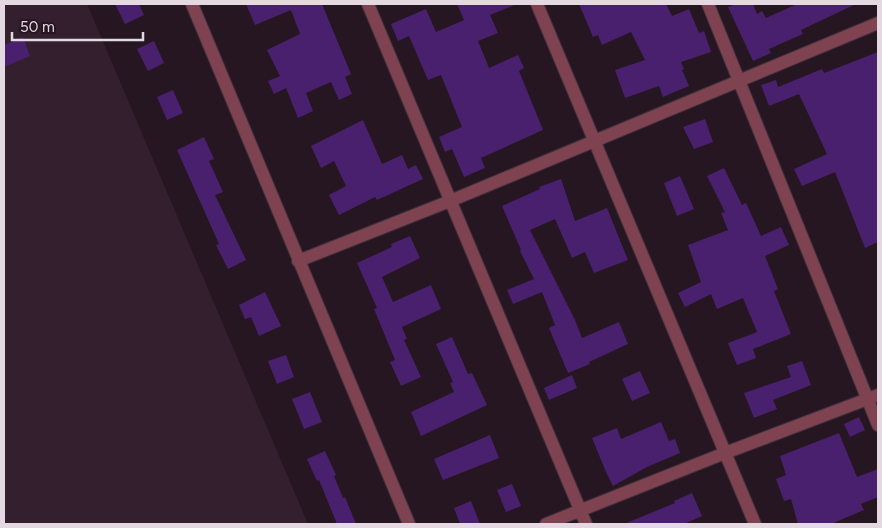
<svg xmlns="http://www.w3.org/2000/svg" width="882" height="528" viewBox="0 0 882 528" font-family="Figtree,sans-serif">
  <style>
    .built { fill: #341f2f }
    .building { fill: #49206d }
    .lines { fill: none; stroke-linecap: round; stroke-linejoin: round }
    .minor-casing { stroke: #41313d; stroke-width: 14 }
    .minor { stroke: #7e4250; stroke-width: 12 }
  </style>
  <rect width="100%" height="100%" fill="#261622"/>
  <path class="built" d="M4,4H87L308,524H4Z"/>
  <path class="building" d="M115,4H139L144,15L125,24Z
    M246,4H322L351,74L345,77L352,94L339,100L331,82L306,93L313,111L298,118L286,88L274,94L268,81L280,76L267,50L300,34L291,10L255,25Z
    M457,4H517L490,15L498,33L478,41L489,68L518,55L524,68L519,71L543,130L481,158L485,168L464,177L452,149L445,152L439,137L462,127L441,75L428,80L409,36L398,41L391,24L426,9L436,32L464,20Z
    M579,4H666L672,16L689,9L699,33L704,31L711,52L681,62L684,69L682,70L689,86L663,97L659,86L625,98L615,70L645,60L631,32L602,45L598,35L593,37Z
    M736,4H753L757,14L762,11L766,18L797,4H856L801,30L803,34L769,49L771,53L753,61L728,7Z
    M23,37L30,56L4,67V45Z
    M154,41L164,63L148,71L137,49Z
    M878,52V242L865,248L835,172L802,186L794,169L827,154L799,94L769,106L761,85L776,80L778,87L822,69L824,73Z
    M173,90L183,113L167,120L157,97Z
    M705,119L713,142L694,149L683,127Z
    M363,120L382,164L402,155L408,169L416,165L423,179L377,200L375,197L339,215L329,195L346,186L334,161L321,168L311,146Z
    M204,137L214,159L209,161L223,192L215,195L246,260L228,269L216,245L219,244L177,150Z
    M724,168L742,205L746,203L761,236L781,227L789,245L765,256L778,289L774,291L791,334L753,349L756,358L737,365L728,343L757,332L743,298L717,309L711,294L685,307L678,293L701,282L688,245L728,230L721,213L725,212L707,176Z
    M680,176L694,209L677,216L664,183Z
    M561,179L575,221L607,208L628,260L594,273L585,252L572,258L555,219L530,230L575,320L582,338L619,322L628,344L589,362L590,364L568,373L549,328L555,325L542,292L513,304L507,290L534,279L520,251L521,250L502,206L540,189L539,187Z
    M410,236L420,258L382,277L393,302L431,285L441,309L402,327L407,339L404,340L421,377L401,386L390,362L395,360L374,309L377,308L357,263L392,247L391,244Z
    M265,292L281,326L259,336L251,317L245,319L239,305Z
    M452,337L468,374L472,373L487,405L421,436L411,412L454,392L450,383L453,382L436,344Z
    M286,355L294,377L277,384L268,361Z
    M802,361L811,385L773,400L777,409L754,418L744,393L791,377L787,366Z
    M640,371L650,393L632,401L622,379Z
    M572,375L577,388L549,400L544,388Z
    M310,392L322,422L304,429L292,399Z
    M859,417L865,430L850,437L844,424Z
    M661,422L669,441L675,439L680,453L647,467L613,486L606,472L592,438L617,428L621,439Z
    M839,433L857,477L878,469V497L861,504L864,510L831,524H798L791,499L784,501L776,479L786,475L780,456Z
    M490,435L499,458L443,480L434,459Z
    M325,451L336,475L334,476L343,498L345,497L356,524H337L319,480L317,481L307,459Z
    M512,484L521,506L506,512L497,490Z
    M692,493L702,516L684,524H624L675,503L674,501Z
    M471,501L480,524H460L454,508Z"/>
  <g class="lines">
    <g class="minor-casing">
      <path id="minor" d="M192,4L409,524
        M368,4L586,524
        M537,4L755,524
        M708,4L878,425
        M298,261L450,201L878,23
        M546,524L725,453L878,395"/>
    </g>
    <use href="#minor" class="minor"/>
  </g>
  <rect width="882" height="528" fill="none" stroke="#e4d9e1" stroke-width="10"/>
  <path d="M12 32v8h131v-8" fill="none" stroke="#e4d9e1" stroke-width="2.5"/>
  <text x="20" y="32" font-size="15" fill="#e4d9e1" stroke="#261622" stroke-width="4" paint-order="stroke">50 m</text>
</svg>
